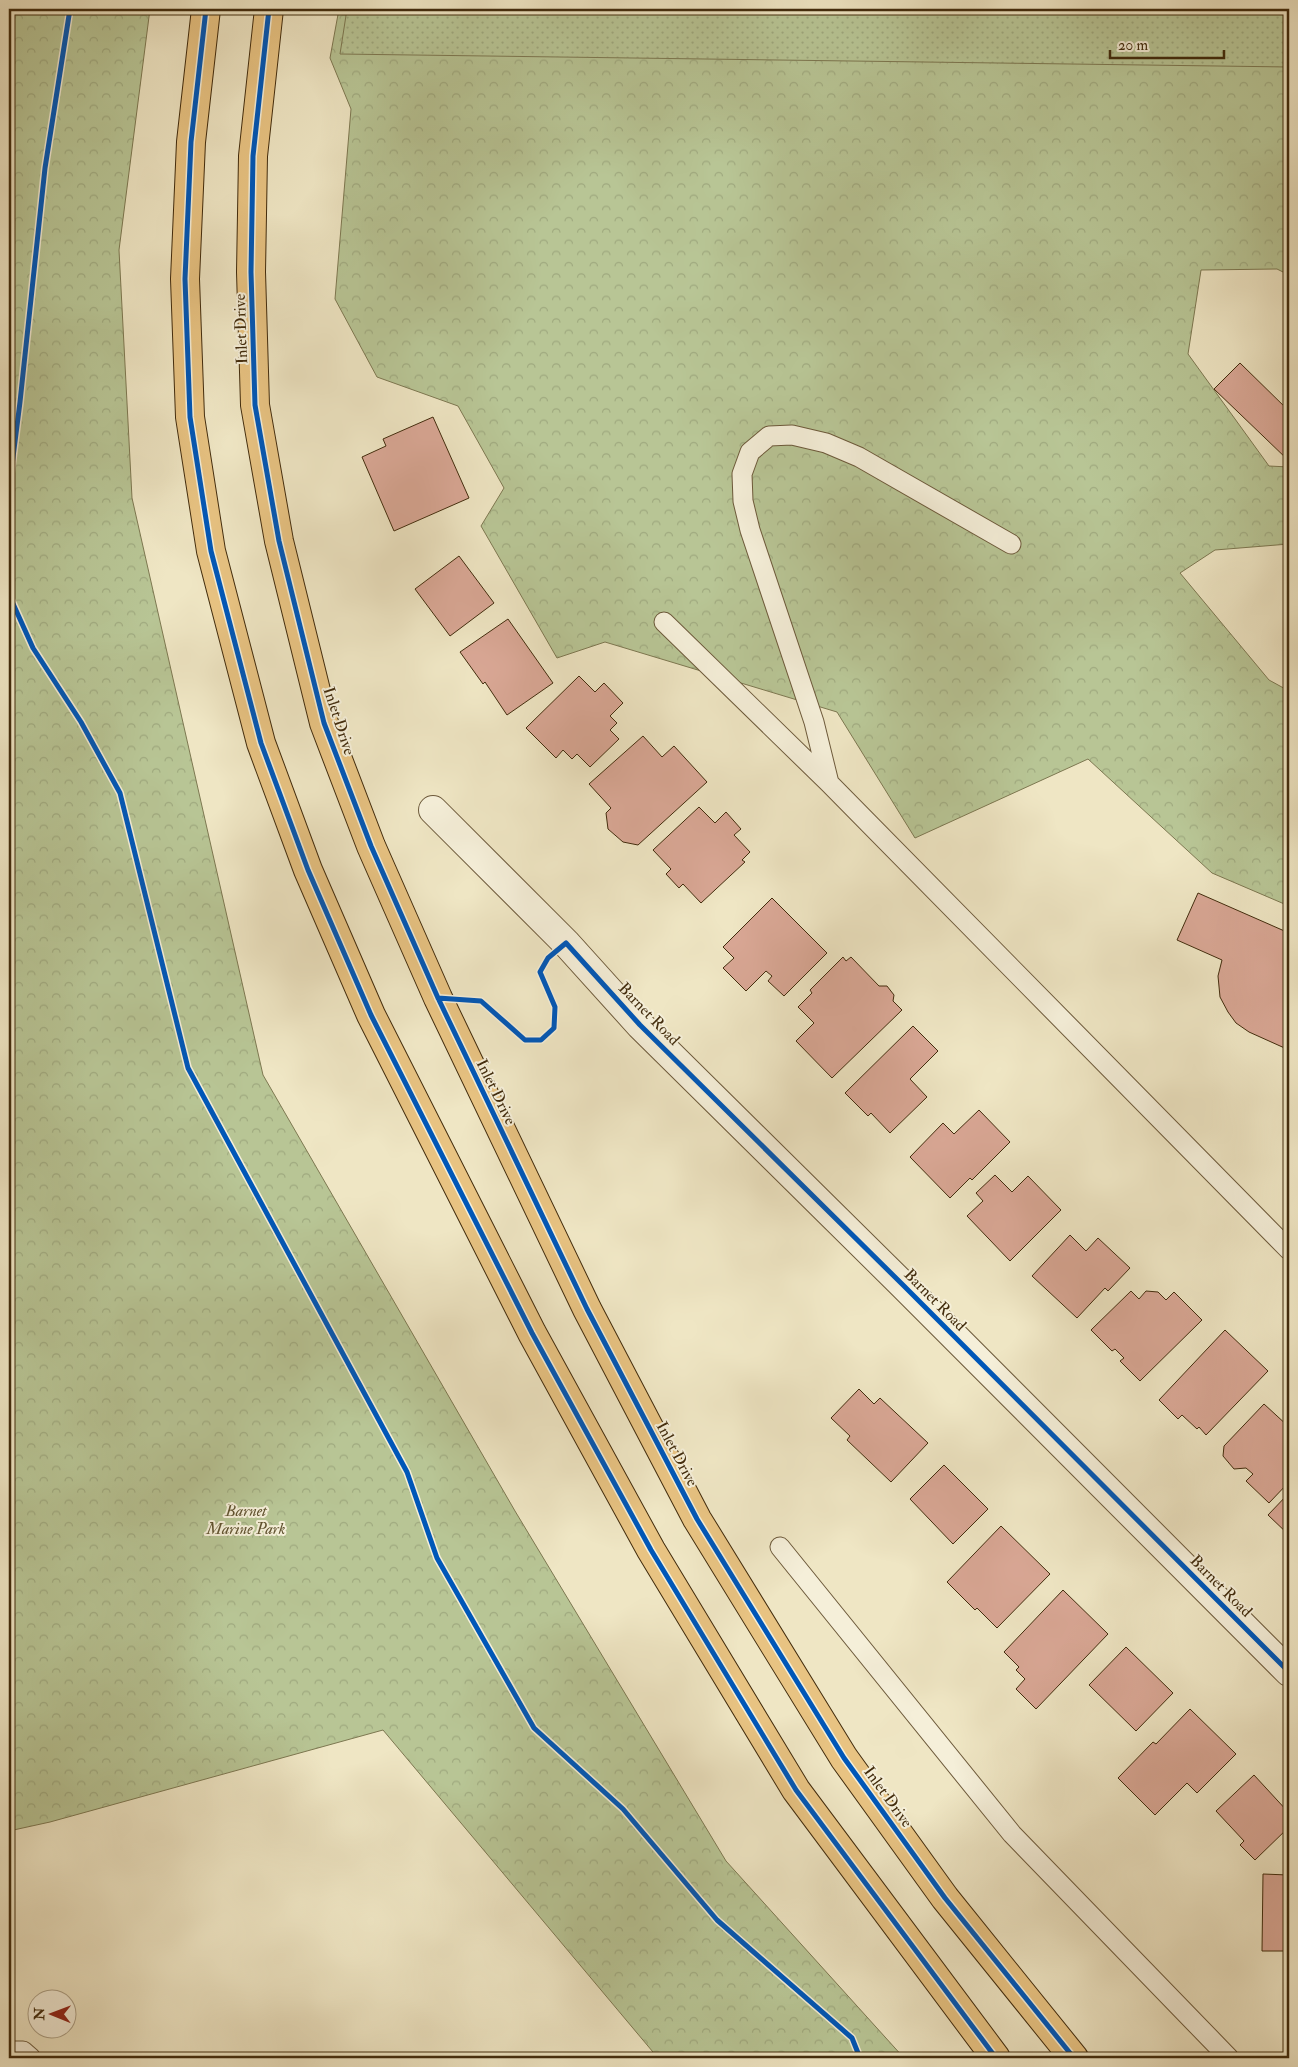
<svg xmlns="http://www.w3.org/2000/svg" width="1298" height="2067" viewBox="0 0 1298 2067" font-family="'IM FELL Double Pica',serif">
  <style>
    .forest { fill: url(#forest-crowns); stroke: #7d7851 }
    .park { fill: url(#park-dots); stroke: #7d7851 }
    .building { fill: #d9a795; stroke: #422c0d }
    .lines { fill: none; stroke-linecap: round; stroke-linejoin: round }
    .lane-casing { stroke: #6d5a3b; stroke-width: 21 }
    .street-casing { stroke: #6d5a3b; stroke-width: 30 }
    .primary-casing { stroke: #422c0d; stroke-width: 30 }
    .lane { stroke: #f5efd9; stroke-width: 19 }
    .street { stroke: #f5efd9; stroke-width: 28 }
    .primary { stroke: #e8c382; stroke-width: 28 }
    .cycleway-casing { stroke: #f5efd9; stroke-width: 8 }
    .cycleway { stroke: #0057b8; stroke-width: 5 }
    .labels { text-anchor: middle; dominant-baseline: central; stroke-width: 4; stroke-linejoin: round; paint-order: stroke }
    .street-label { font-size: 16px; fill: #422c0d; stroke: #f5efd9 }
    .park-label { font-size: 16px; font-style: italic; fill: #60522f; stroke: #f5efd9 }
  </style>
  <defs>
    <pattern id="forest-crowns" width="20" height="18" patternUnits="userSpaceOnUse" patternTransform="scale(1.25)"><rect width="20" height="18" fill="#b8c595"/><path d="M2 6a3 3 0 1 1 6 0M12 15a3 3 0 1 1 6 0" fill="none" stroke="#9fa97f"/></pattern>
    <pattern id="park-dots" width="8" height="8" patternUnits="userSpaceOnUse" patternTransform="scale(1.25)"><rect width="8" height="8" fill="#b8c595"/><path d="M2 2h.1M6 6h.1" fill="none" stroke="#9fa97f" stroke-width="1.8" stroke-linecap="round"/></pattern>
  </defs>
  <rect width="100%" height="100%" fill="#efe6c4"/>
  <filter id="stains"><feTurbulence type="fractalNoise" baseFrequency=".004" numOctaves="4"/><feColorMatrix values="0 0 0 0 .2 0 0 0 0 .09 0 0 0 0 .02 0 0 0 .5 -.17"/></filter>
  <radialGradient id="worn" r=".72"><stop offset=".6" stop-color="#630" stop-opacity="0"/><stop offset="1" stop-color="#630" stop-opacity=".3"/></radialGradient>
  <path class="forest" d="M9,9H150L119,250L132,498L263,1075L515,1511L726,1861L904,2058H658L383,1730L50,1822L9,1831Z
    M339,9H1289V275L1277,269L1201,270L1188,354L1269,466L1289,467V544L1215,550L1180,573L1269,680L1289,691V906L1212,873L1088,759L915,838L837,712L605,642L557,658L481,526L504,488L458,406L377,377L335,299L351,109L330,58Z"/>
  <path class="park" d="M347,9H1289V67L340,54Z"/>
  <path class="building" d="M1240,363L1289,411V461L1214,389Z
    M433,417L469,498L394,531L362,457L386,446L383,439Z
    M459,556L494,603L450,636L415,589Z
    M508,619L553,683L507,715L485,682L483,684L460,652Z
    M579,676L595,692L604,683L623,703L610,716L617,723L610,730L619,739L590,767L577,754L572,759L563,750L556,758L526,728Z
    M643,736L662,757L674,746L707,782L638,845L623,842L608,829L606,813L611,808L589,784Z
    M699,807L715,823L726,812L741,829L734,835L750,852L742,860L745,862L701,903L683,884L679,888L666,874L671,869L653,850Z
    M1198,893L1289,933V1050L1249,1032L1236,1023L1228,1012L1220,997L1218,976L1222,960L1177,940Z
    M772,898L827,953L784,996L768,981L772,976L766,971L746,991L723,968L734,958L723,947Z
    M843,957L846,961L851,957L879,986H887L894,995L893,1001L902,1010L832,1078L796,1041L814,1023L798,1007L812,993L810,990Z
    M913,1026L938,1051L910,1079L927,1097L890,1133L871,1113L868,1116L845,1093Z
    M979,1110L1010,1142L972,1180L970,1178L950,1198L910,1157L943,1123L954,1134Z
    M995,1175L1012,1192L1028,1176L1061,1210L1010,1261L967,1216L983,1201L976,1193Z
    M1070,1235L1086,1251L1098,1238L1130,1268L1108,1291L1105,1288L1077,1318L1032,1276Z
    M1131,1291L1139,1299L1146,1291L1158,1292L1166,1300L1174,1292L1202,1320L1140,1381L1120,1361L1124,1358L1115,1349L1112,1351L1091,1330Z
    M1225,1330L1268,1371L1206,1435L1199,1427L1197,1429L1182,1415L1178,1419L1159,1400Z
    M859,1389L874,1404L880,1398L928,1443L891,1482L847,1440L850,1436L831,1418Z
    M1264,1404L1289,1427V1482L1269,1503L1246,1481L1253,1474L1246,1468L1234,1469L1223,1456L1224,1446Z
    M944,1465L988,1509L953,1544L910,1499Z
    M1289,1493V1535L1268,1515Z
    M1001,1526L1050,1574L997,1628L977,1608L975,1610L947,1582Z
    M1063,1590L1108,1634L1036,1709L1016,1689L1025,1679L1016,1670L1019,1667L1004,1652Z
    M1126,1647L1173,1693L1136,1731L1089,1685Z
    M1190,1709L1236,1754L1197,1793L1187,1783L1155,1815L1118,1778L1153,1742L1156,1744Z
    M1254,1775L1289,1813V1827L1255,1860L1240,1845L1244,1841L1216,1811Z
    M1287,1852H1289V1951H1262L1263,1874L1288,1875Z"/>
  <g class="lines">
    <g class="lane-casing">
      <path id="lane" d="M664,622L829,783L1289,1250
        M829,783L814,722L750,530L743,501L742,474L750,452L769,436L792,435L826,443L859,457L1011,544
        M780,1547L1012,1834L1229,2058
        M9,2051H23L31,2058"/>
    </g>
    <g class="street-casing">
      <path id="street" d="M433,810L566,943L640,1025L904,1286L1289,1672"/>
    </g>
    <g class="primary-casing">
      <path id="primary" d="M206,9L191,142L185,279L190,417L211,551L261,743L308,870L371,1015L532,1333L651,1550L796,1790L996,2058
        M269,9L253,156L251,272L255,405L279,541L324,723L371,846L438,998L587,1309L697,1519L844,1758L945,1898L1074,2058"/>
    </g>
    <use href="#lane" class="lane"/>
    <use href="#street" class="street"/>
    <use href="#primary" class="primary"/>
    <g class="cycleway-casing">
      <path id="cycleway" d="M206,9L191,142L185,279L190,417L211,551L261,743L308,870L371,1015L532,1333L651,1550L796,1790L996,2058
        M269,9L253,156L251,272L255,405L279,541L324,723L371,846L438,998L587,1309L697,1519L844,1758L945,1898L1074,2058
        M9,489L20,402L45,168L70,9
        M9,590L10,597L33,648L81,722L120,793L188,1068L407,1472L437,1558L534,1728L623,1809L717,1920L852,2038L860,2058
        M438,998L481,1001L525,1040H541L554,1028L555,1007L540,972L548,958L566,943L640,1025L904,1286L1289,1672"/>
    </g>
    <use href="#cycleway" class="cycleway"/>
  </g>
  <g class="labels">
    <g class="street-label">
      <text transform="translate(241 329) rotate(-92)">Inlet Drive</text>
      <text transform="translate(339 721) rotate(72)">Inlet Drive</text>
      <text transform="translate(649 1014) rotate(46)">Barnet Road</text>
      <text transform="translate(496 1092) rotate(64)">Inlet Drive</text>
      <text transform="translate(935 1300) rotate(45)">Barnet Road</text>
      <text transform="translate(677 1454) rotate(62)">Inlet Drive</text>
      <text transform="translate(1221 1586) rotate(45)">Barnet Road</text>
      <text transform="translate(888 1797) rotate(54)">Inlet Drive</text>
    </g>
    <g class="park-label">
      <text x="246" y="1511">Barnet<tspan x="246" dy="18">Marine Park</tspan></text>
    </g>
  </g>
  <rect width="1298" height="2067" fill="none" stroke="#efe6c4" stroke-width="30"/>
  <rect x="10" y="10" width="1278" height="2047" fill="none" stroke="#422c0d" stroke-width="2.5"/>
  <rect x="15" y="15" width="1268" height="2037" fill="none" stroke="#422c0d"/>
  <g transform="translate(52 2014) rotate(271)"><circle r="24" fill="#f5efd9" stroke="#ada187"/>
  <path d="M0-4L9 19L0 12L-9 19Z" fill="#8f2418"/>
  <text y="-8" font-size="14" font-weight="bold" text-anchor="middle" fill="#422c0d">N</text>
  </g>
  <path d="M1110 50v8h114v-8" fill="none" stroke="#422c0d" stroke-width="2.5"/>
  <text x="1118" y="50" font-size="15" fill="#422c0d" stroke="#f5efd9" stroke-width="4" paint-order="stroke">20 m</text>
  <rect width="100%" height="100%" filter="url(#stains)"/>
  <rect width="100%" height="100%" fill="url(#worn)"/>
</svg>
